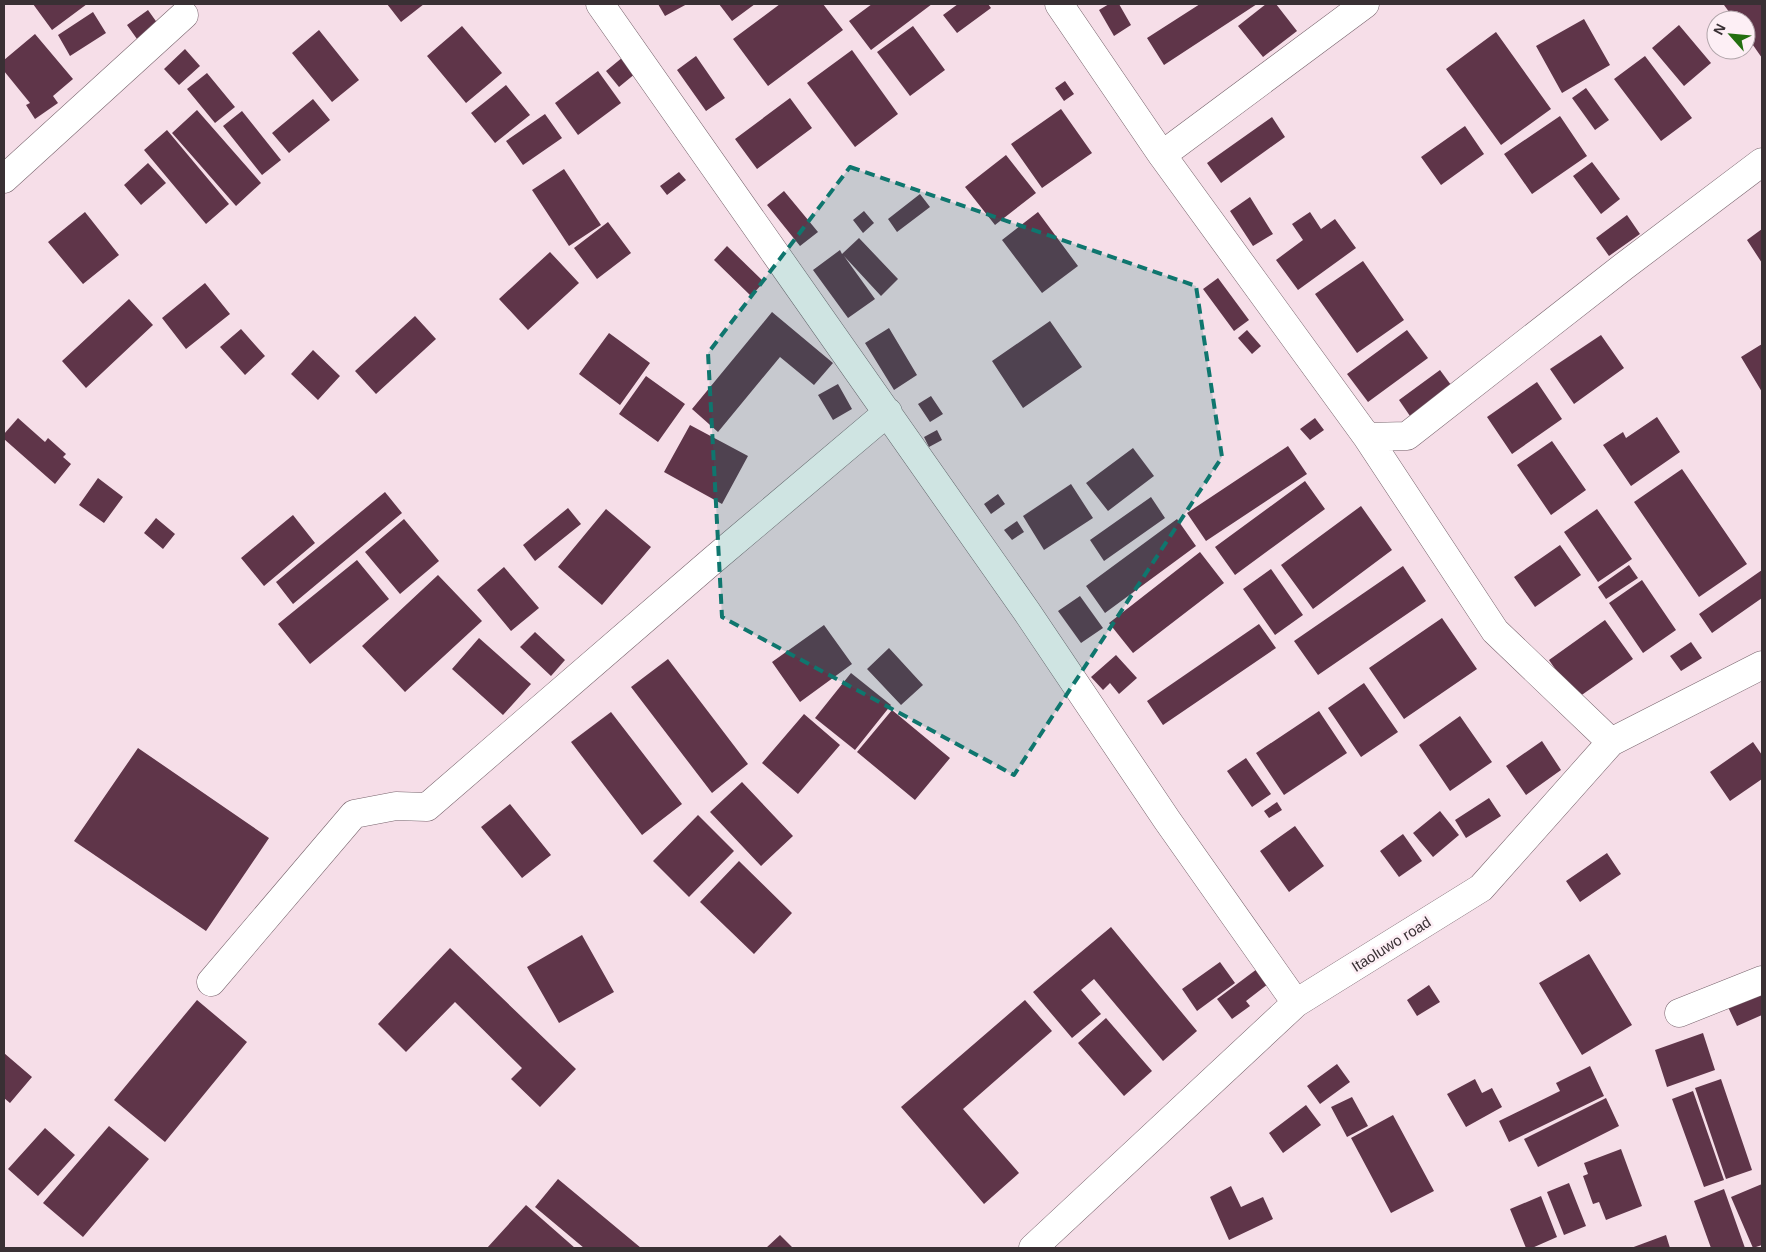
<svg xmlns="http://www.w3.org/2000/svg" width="1766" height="1252" viewBox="0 0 1766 1252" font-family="Arial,sans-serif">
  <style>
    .building { fill: #5f3549 }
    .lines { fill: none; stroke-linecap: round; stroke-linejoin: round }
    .minor-casing { stroke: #78646d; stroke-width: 29 }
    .minor { stroke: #fff; stroke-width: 28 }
    .marked { fill: #0f766e; fill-opacity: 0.2; stroke: #0f766e; stroke-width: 4; stroke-dasharray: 10 6; stroke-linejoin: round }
    .labels { text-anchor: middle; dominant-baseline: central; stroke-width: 5; stroke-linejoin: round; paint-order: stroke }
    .street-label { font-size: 15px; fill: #393034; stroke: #fdeff5 }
  </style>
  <rect width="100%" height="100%" fill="#f6dee8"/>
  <path class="building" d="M33,4H87L52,30Z
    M387,4H424L401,22Z
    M658,4H687L665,16Z
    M719,4H755L732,21Z
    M780,4H823L843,30L768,86L733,39Z
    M872,4H932L871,50L849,21Z
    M958,4H988L991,8L957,33L943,15Z
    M1109,4H1119L1131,25L1114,36L1099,10Z
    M1200,4H1257L1164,65L1147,38Z
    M1266,4H1276L1297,31L1263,57L1238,26Z
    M1726,4L1762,5V58L1746,35V20H1735L1724,5Z
    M148,10L158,24L137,39L127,25Z
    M93,12L106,33L70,56L58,35Z
    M1584,19L1610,65L1562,93L1536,46Z
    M1679,25L1711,63L1684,86L1652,48Z
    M462,26L502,73L466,103L427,56Z
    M913,26L945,70L910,96L877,52Z
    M319,30L359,80L332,102L292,53Z
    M1496,32L1551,109L1501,145L1446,69Z
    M35,34L73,79L53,96L58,103L35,119L26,105L30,103L4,71V60Z
    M185,49L200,66L179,85L164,69Z
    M852,50L898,114L855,147L807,83Z
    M696,56L725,98L706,111L677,70Z
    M1645,56L1692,118L1661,141L1614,79Z
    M623,57L636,73L619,87L606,71Z
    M598,71L621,103L578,135L555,103Z
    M207,73L235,107L215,123L187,89Z
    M1065,81L1074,94L1064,101L1055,88Z
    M506,85L530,115L495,143L471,113Z
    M1586,88L1609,120L1595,130L1572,98Z
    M790,98L812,128L757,169L735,139Z
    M313,99L330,120L289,153L272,133Z
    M1061,109L1092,153L1042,188L1011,144Z
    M197,110L261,183L236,206L172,133Z
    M242,111L281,160L262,175L223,126Z
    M545,114L562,138L523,165L506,141Z
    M1560,116L1587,156L1532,194L1504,154Z
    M1272,117L1285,137L1221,183L1207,163Z
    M1465,126L1484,154L1441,185L1421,157Z
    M167,130L229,204L206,224L144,150Z
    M1006,155L1036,193L995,225L965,187Z
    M1592,162L1620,199L1601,214L1573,176Z
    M148,163L166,183L141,205L124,185Z
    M564,169L601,225L569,246L532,190Z
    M679,172L686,180L667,195L660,186Z
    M784,191L818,232L800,246L767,205Z
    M920,194L930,207L897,232L888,219Z
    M1250,197L1273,234L1253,246L1230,211Z
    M864,211L874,223L863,233L853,220Z
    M85,212L119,255L83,284L48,242Z
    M1038,212L1078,266L1042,293L1002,240Z
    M1310,212L1321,229L1335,219L1356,248L1298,290L1276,260L1303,240L1292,224Z
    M1627,215L1640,234L1609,256L1596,238Z
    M608,222L631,253L597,279L574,248Z
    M1762,229V263L1747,240Z
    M859,238L898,279L881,296L844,256L875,299L848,318L813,270L840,250L842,254Z
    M727,246L764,282L751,296L714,260Z
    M550,252L579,283L528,330L499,299Z
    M1363,261L1404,320L1357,353L1315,294Z
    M1218,278L1249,320L1234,331L1203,289Z
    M205,283L230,314L186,349L162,318Z
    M129,299L153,325L86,388L62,361Z
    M772,312L833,363L814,385L780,357L718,432L692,409Z
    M415,316L436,339L376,394L355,371Z
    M1050,321L1082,367L1023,408L992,361Z
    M889,328L917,375L894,390L865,343Z
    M241,329L265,356L245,375L220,347Z
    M1247,330L1261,346L1252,354L1238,338Z
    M1407,330L1428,358L1368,402L1347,374Z
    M609,333L650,363L620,405L579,374Z
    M1601,335L1624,368L1574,404L1550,369Z
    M1762,344V392L1741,357Z
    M313,350L340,376L318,400L291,374Z
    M1440,370L1451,385L1410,416L1399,400Z
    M646,376L685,404L658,442L619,414Z
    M1537,382L1562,419L1512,454L1487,417Z
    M838,384L852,409L833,420L818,395Z
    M931,396L943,414L930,422L918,404Z
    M1657,417L1680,452L1631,486L1603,445L1623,432L1626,438Z
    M18,418L45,442L48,438L66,454L63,457L71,464L55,484L4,439V434Z
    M1315,418L1324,430L1310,440L1300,429Z
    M690,425L748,456L722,504L664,472Z
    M937,430L942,440L929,447L924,437Z
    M1552,441L1586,490L1551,515L1517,465Z
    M1288,446L1307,474L1206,541L1187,513Z
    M1133,448L1154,476L1108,511L1086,483Z
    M1682,469L1747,564L1699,597L1634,502Z
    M98,478L123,497L104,523L79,505Z
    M1305,481L1325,509L1235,575L1215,547Z
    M1071,484L1093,518L1044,550L1023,516Z
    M385,492L402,513L293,604L276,582Z
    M998,494L1005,504L991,514L984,504Z
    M1151,497L1165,518L1104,561L1090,540Z
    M1361,506L1392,550L1313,609L1281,565Z
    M568,508L581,524L535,561L523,545Z
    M606,509L651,547L602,605L558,567Z
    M1597,509L1632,559L1598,582L1564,532Z
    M293,515L315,543L264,586L241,558Z
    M156,518L175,534L163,549L144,533Z
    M404,519L439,561L400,594L365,552Z
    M1177,519L1196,546L1105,613L1086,586Z
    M1017,521L1024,532L1012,540L1004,530Z
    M1560,545L1581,575L1535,607L1514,577Z
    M1200,552L1224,583L1133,653L1109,623Z
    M357,560L389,599L310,664L278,624Z
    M1629,565L1638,578L1606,599L1598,587Z
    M1403,566L1426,601L1318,675L1294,641Z
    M504,567L539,608L511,631L477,590Z
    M1271,569L1303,615L1275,635L1243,589Z
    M1762,570V598L1712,633L1699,614Z
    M438,575L482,621L405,692L362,646Z
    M1642,580L1676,630L1643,653L1609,603Z
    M1080,596L1103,628L1081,643L1058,611Z
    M1442,618L1477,669L1404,719L1369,668Z
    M1605,620L1633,659L1576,699L1549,660Z
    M1259,624L1276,648L1163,725L1147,701Z
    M824,625L852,664L800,702L772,662Z
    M535,632L565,660L551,676L520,647Z
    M479,638L531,684L503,715L452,669Z
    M1691,642L1702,658L1681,671L1670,656Z
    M889,648L923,685L901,705L867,669Z
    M1116,655L1137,678L1119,694L1110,683L1103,690L1091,677Z
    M668,659L748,764L712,793L631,687Z
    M851,673L891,705L855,750L815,718Z
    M1364,683L1398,732L1361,757L1328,708Z
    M892,710L950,758L915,800L857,752Z
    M1319,711L1347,753L1284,795L1256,753Z
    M611,712L682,804L642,835L571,742Z
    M804,714L840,745L798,794L762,763Z
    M1460,716L1492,762L1450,791L1419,745Z
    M1542,741L1561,770L1526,795L1506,766Z
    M1753,742L1762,755V779L1730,801L1710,772Z
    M138,748L269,838L206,931L74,841Z
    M1246,758L1271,794L1252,807L1227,771Z
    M742,782L793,836L761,866L710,812Z
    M1489,798L1501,816L1466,838L1455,820Z
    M1277,802L1282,810L1269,818L1264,811Z
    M510,804L551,855L522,878L481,827Z
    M1440,811L1459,835L1433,857L1413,833Z
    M698,815L734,851L689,897L653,861Z
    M1295,826L1324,866L1289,892L1260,851Z
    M1403,834L1422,861L1399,877L1380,851Z
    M1607,853L1621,874L1580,902L1566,881Z
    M739,861L792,913L754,954L700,902Z
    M1111,927L1197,1031L1163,1061L1094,979L1081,990L1101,1014L1072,1038L1033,992Z
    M582,935L614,992L559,1023L527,967Z
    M450,948L576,1069L540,1107L511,1079L522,1068L455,1002L406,1052L378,1024Z
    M1589,954L1632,1025L1582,1055L1539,983Z
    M1220,962L1235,983L1197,1011L1182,989Z
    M1257,969L1268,984L1246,1001L1250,1006L1232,1019L1217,999Z
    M1429,985L1440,1002L1417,1016L1407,1000Z
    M1762,993V1015L1737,1026L1728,1007Z
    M197,1000L247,1042L165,1142L114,1100Z
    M1025,1000L1052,1031L963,1109L1019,1173L984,1204L901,1107Z
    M1106,1018L1152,1071L1124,1096L1078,1043Z
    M1703,1033L1715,1070L1667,1087L1655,1050Z
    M4,1053L32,1077L10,1103L4,1098Z
    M1337,1064L1350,1082L1320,1104L1307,1086Z
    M1590,1066L1604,1096L1509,1142L1499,1121L1560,1091L1556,1083Z
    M1475,1079L1482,1093L1492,1088L1502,1107L1466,1127L1447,1094Z
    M1721,1079L1752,1170L1726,1179L1695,1088Z
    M1693,1091L1724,1180L1704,1187L1672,1099Z
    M1352,1097L1368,1126L1347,1137L1331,1107Z
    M1606,1098L1619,1126L1538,1167L1524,1139Z
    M1306,1105L1321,1125L1283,1153L1269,1133Z
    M1393,1115L1434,1191L1391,1213L1351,1138Z
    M109,1126L149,1159L83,1237L43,1203Z
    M45,1128L75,1155L38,1196L8,1169Z
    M1621,1149L1642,1206L1606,1220L1599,1202L1593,1204L1583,1176L1588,1174L1584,1163Z
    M558,1179L641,1248H584L535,1207Z
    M1569,1183L1586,1226L1564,1235L1547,1192Z
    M1762,1184V1245L1753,1248L1731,1197Z
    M1231,1186L1241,1207L1263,1197L1273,1219L1229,1240L1210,1197Z
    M1724,1189L1745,1248H1711L1694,1201Z
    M1541,1196L1557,1237L1532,1248H1526L1510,1209Z
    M526,1205L575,1248H487Z
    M780,1235L793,1248H766Z
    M1666,1235L1670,1248H1631Z"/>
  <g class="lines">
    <g class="minor-casing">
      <path id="minor" d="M600,4L1027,612L1167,820L1296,1003
        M1059,4L1162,155L1367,437L1495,631L1611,742
        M1162,155L1365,4
        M4,179L184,15
        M1367,437L1407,436L1623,267L1762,162
        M211,982L354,814L396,806L427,807L713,560L888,412
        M1679,1013L1762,980
        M1033,1248L1296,1003L1481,888L1611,742L1762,665"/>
    </g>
    <use href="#minor" class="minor"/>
  </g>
  <path class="marked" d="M850,167L1196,286L1222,457L1014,775L722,617L708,353Z"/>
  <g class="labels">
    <g class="street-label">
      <text transform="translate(1391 944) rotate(-32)">Itaoluwo road</text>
    </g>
  </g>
  <rect width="1766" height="1252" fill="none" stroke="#393034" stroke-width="10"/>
  <g transform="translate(1731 35) rotate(297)"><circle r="24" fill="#fdeff5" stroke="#afa3a8"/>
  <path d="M0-4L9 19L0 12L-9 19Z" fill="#236e0f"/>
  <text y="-8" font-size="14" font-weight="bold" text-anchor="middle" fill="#393034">N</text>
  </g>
</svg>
